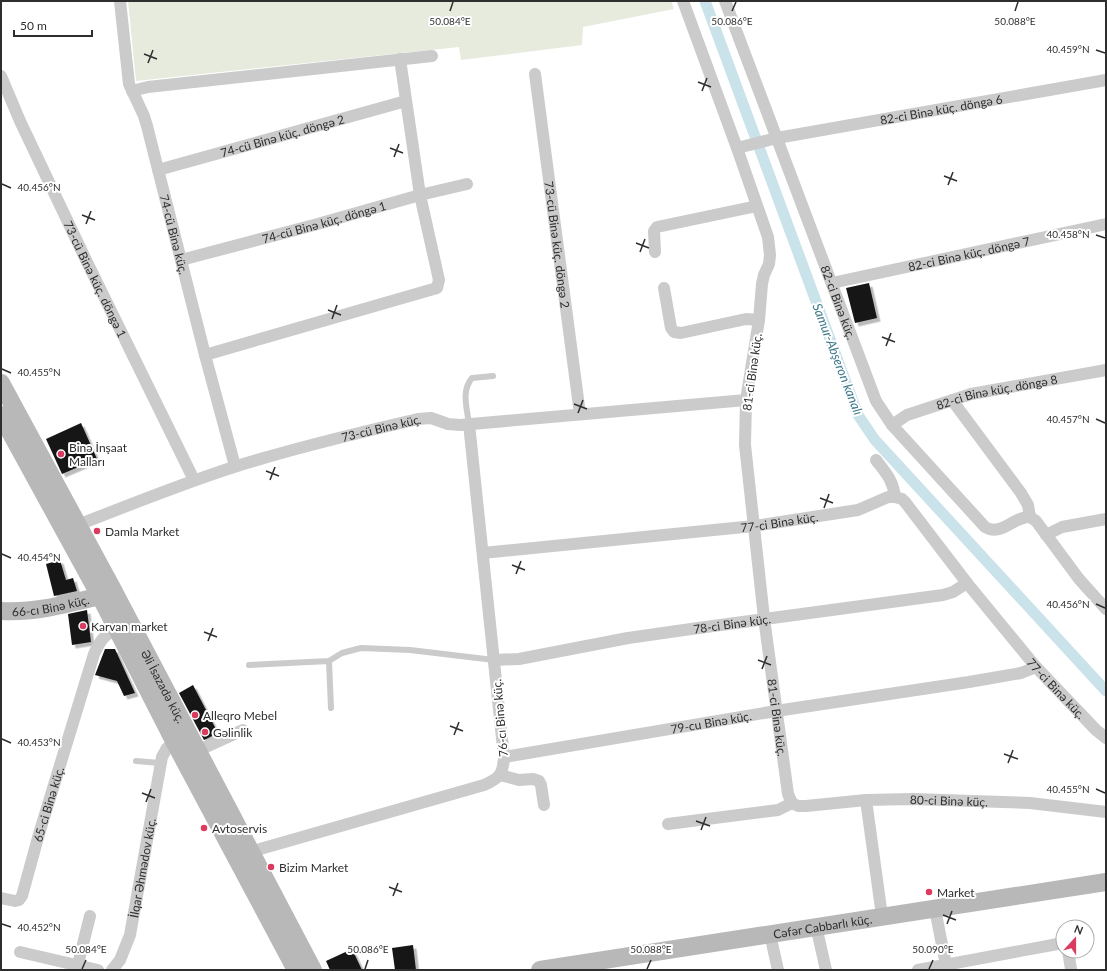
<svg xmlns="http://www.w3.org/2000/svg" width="1107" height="971" viewBox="0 0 1107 971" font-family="Lato,sans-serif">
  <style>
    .green { fill: #e6ebdd }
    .water { fill: #cae2e9 }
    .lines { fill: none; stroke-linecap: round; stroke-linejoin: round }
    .canal { stroke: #cae2e9; stroke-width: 11 }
    .building { fill: #151515; filter: url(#shadow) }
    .lane { stroke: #cbcbcb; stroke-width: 6 }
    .street { stroke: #cbcbcb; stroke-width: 12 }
    .secondary { stroke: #b8b8b8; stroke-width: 18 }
    .ticks { fill: none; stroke: #2e2e2e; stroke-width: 1.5 }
    .poi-dot { fill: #da3b5f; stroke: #fff; stroke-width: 1.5 }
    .labels { text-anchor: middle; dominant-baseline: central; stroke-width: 4; stroke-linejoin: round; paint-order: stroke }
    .street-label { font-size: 12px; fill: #2e2e2e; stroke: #fff }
    .poi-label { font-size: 12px; fill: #2e2e2e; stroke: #fff; text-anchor: start }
    .water-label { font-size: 13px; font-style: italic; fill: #417a8b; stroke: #fff }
    .ticks-label { font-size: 10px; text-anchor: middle; fill: #2e2e2e; stroke: #fff; stroke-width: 4; stroke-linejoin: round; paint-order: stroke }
  </style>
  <defs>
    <filter id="shadow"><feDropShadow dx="3.5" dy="3.5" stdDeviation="0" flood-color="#0004"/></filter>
  </defs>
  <rect width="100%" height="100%" fill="#fff"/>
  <path class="green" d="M128,1H671L674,9L583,27L582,45L461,60L459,47L136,81Z"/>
  <path class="water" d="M1083,661L1106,685V695L1078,665Z"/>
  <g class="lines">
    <path class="canal" d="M705,1L858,415L875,440L1106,691"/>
  </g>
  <path class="building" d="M869,283L877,318L855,323L846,288Z
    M81,423L97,459L62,474L46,439Z
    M60,560L66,580L73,578L77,591L54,596L46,564Z
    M87,610L91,642L72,645L68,614Z
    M105,649H115L135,693L124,696L117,681L95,675Z
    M193,685L218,733L204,740L179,693Z
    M413,945L416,970H395L392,948Z
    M352,949L362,970H330L326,961Z"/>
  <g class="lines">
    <path class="lane" d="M469,424C467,408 461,391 472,378L493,376
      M329,661L331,708
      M249,665L329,661L342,653L361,648L410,650L494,660
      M136,761L160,763"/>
    <g class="street">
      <path id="s1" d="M120,1L129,84L144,116L147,126L205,355L235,466"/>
      <path id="s2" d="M683,1L737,148L768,237L770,255L769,264L764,275L762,284L759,320L746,400L745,445L764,618L788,794L792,803"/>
      <path id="s3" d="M725,1L876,401L892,425L985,527C1001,537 1014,516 1030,517"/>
      <path id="s4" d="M535,74L580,414"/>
      <path id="s5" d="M1,76L20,121L86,260L194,480"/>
      <path d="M132,91L148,87L432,56"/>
      <path id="s6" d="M737,148L777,138L1106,80"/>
      <path id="s7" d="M158,170L406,101"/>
      <path d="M655,252L654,231L657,227L757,206"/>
      <path id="s8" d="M181,260L314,225L420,195L467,184"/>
      <path id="s9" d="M832,283L1106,224"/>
      <path d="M664,288L671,328L674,332L681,333L746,319L759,320"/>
      <path d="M205,355L437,288L439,280L420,195L400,59"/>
      <path d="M952,400L1021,493L1028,505L1030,517"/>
      <path id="s10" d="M892,425L907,415L971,394L1106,370"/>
      <path d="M876,460C886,473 893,480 895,497"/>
      <path d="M1030,517L1036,521L1079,579L1106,609"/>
      <path id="s11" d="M78,525C129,505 181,484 234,467C294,448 357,433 418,419L431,418L448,424L460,425L746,400"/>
      <path d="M1046,535L1062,527L1106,519"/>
      <path id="s12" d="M483,553L754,526L858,510L888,497H895L902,499L905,502L967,583L1036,667L1096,730L1106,738"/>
      <path id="s13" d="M494,660L519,659L628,638L691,629L943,595L953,592L967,583"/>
      <path d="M197,751L243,730"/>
      <path id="s14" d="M504,757L776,711L969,682L1021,673L1036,667"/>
      <path d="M500,775L519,780L533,779L539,781L541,785L544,805"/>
      <path d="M866,800L882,916"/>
      <path id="s15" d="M792,803L798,806H806L866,800L913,799L1030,803L1106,812"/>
      <path d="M668,824L778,810L792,803"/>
      <path d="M250,852L484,785C500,778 503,774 504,757L469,424"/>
      <path id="s16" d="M1,898L15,901L19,900L22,896L39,834L94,654C100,641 103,636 117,628"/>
      <path d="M935,909L946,965"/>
      <path d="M816,926L826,970"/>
      <path d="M770,934L778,970"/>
      <path d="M1068,951L1071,969"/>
      <path d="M20,952L98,970"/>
      <path d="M78,964L90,916"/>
      <path id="s17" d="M112,970L120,960L130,935L162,757L167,748L175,743"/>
      <path d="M918,970L1063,943"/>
    </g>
    <g class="secondary">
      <path id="s18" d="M1,383L112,588L313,970"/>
      <path d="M1,415L100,596L175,743L296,970"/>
      <path id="s19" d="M1,611C35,613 67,604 100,596"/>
      <path id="s20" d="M540,970L1106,882"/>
    </g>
  </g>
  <path class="ticks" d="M450,11L453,2M732,11L736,2M1015,11L1018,2M1096,50L1105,53M144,54L157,59M148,63L153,50M698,82L711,87M702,91L707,78M390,148L403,153M394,157L399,144M944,176L957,181M2,184L11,188M948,185L953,172M82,215L95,220M86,224L91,211M1096,235L1105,238M636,243L649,248M640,252L645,239M328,310L341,315M332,319L337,305M882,337L895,342M886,346L891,333M2,369L11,373M574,404L587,409M578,413L583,400M1096,419L1105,423M266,471L279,476M270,480L275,467M820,498L833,503M824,508L829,494M2,554L11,558M512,565L525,570M516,574L521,561M1096,604L1105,608M204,632L217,637M208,641L213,628M758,660L771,665M762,669L767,656M450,726L463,731M454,735L459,722M2,739L11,743M1004,754L1018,759M1008,763L1013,750M1096,789L1105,793M142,793L155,798M146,802L151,789M696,821L710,826M701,830L706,817M389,887L402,892M393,896L398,883M943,915L956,920M2,924L11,927M947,924L952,911M82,969L86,960M365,969L368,960M647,969L651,960M929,969L933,960"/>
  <g class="poi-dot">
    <circle cx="61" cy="454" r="4"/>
    <circle cx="97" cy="531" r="4"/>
    <circle cx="83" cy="626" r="4"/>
    <circle cx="195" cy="715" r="4"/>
    <circle cx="205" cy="732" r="4"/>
    <circle cx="204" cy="828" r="4"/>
    <circle cx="271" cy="867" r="4"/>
    <circle cx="929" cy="892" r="4"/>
  </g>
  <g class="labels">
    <g class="street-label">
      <text stroke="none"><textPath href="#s6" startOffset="208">82-ci Binə küç. döngə 6</textPath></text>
      <text stroke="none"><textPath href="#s7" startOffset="129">74-cü Binə küç. döngə 2</textPath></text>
      <text stroke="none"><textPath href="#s8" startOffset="148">74-cü Binə küç. döngə 1</textPath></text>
      <text stroke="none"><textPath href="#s1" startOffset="241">74-cü Binə küç.</textPath></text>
      <text stroke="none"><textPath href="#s4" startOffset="172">73-cü Binə küç. döngə 2</textPath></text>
      <text stroke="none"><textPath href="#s9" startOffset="140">82-ci Binə küç. döngə 7</textPath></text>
      <text stroke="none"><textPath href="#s5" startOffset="224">73-cü Binə küç. döngə 1</textPath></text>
      <text stroke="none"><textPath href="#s3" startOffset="322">82-ci Binə küç.</textPath></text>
      <text transform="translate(752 372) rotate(-82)">81-ci Binə küç.</text>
      <text stroke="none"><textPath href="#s10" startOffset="111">82-ci Binə küç. döngə 8</textPath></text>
      <text stroke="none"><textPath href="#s11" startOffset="319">73-cü Binə küç.</textPath></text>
      <text stroke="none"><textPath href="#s12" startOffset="298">77-ci Binə küç.</textPath></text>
      <text stroke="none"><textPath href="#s19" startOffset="50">66-cı Binə küç.</textPath></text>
      <text stroke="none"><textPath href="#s13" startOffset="241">78-ci Binə küç.</textPath></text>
      <text stroke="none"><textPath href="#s18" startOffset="344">Əli İsazadə küç.</textPath></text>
      <text stroke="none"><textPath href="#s12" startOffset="669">77-ci Binə küç.</textPath></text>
      <text stroke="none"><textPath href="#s2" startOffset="736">81-ci Binə küç.</textPath></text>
      <text transform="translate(500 718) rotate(-95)">76-cı Binə küç.</text>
      <text stroke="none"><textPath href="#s14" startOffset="210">79-cu Binə küç.</textPath></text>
      <text stroke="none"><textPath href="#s15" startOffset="158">80-ci Binə küç.</textPath></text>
      <text stroke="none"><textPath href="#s16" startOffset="119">65-ci Binə küç.</textPath></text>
      <text stroke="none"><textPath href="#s17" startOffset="108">İlqar Əhmədov küç.</textPath></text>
      <text stroke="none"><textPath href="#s20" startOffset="286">Cəfər Cabbarlı küç.</textPath></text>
    </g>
    <g class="poi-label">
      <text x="69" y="447">Binə İnşaat<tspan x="69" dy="14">Malları</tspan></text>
      <text x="105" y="531">Damla Market</text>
      <text x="91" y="626">Karvan market</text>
      <text x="203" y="715">Alleqro Mebel</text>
      <text x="213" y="732">Gəlinlik</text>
      <text x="212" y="828">Avtoservis</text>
      <text x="279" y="867">Bizim Market</text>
      <text x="937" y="892">Market</text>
    </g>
    <g class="water-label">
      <text transform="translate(838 359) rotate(69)">Samur-Abşeron kanalı</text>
    </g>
  </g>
  <g class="ticks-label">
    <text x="450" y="25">50.084°E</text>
    <text x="732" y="25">50.086°E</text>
    <text x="1015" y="25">50.088°E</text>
    <text x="1068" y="53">40.459°N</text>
    <text x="39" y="191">40.456°N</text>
    <text x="1068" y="238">40.458°N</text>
    <text x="39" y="376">40.455°N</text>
    <text x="1068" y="423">40.457°N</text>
    <text x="39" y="561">40.454°N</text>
    <text x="1068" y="608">40.456°N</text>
    <text x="39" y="746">40.453°N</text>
    <text x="1068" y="793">40.455°N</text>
    <text x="39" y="931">40.452°N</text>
    <text x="86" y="953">50.084°E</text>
    <text x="368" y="953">50.086°E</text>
    <text x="651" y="953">50.088°E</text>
    <text x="933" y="953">50.090°E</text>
  </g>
  <rect width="1107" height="971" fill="none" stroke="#2e2e2e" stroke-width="4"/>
  <g transform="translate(1075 939) rotate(21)"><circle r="19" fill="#ffffff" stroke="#ababab"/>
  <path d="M0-3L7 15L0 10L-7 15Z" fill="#da3b5f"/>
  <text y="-6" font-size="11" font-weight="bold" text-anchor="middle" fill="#2e2e2e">N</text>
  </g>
  <path d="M14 30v6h78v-6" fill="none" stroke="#2e2e2e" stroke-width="2"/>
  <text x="20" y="30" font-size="12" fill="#2e2e2e" stroke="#ffffff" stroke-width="3" paint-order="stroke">50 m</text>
</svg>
